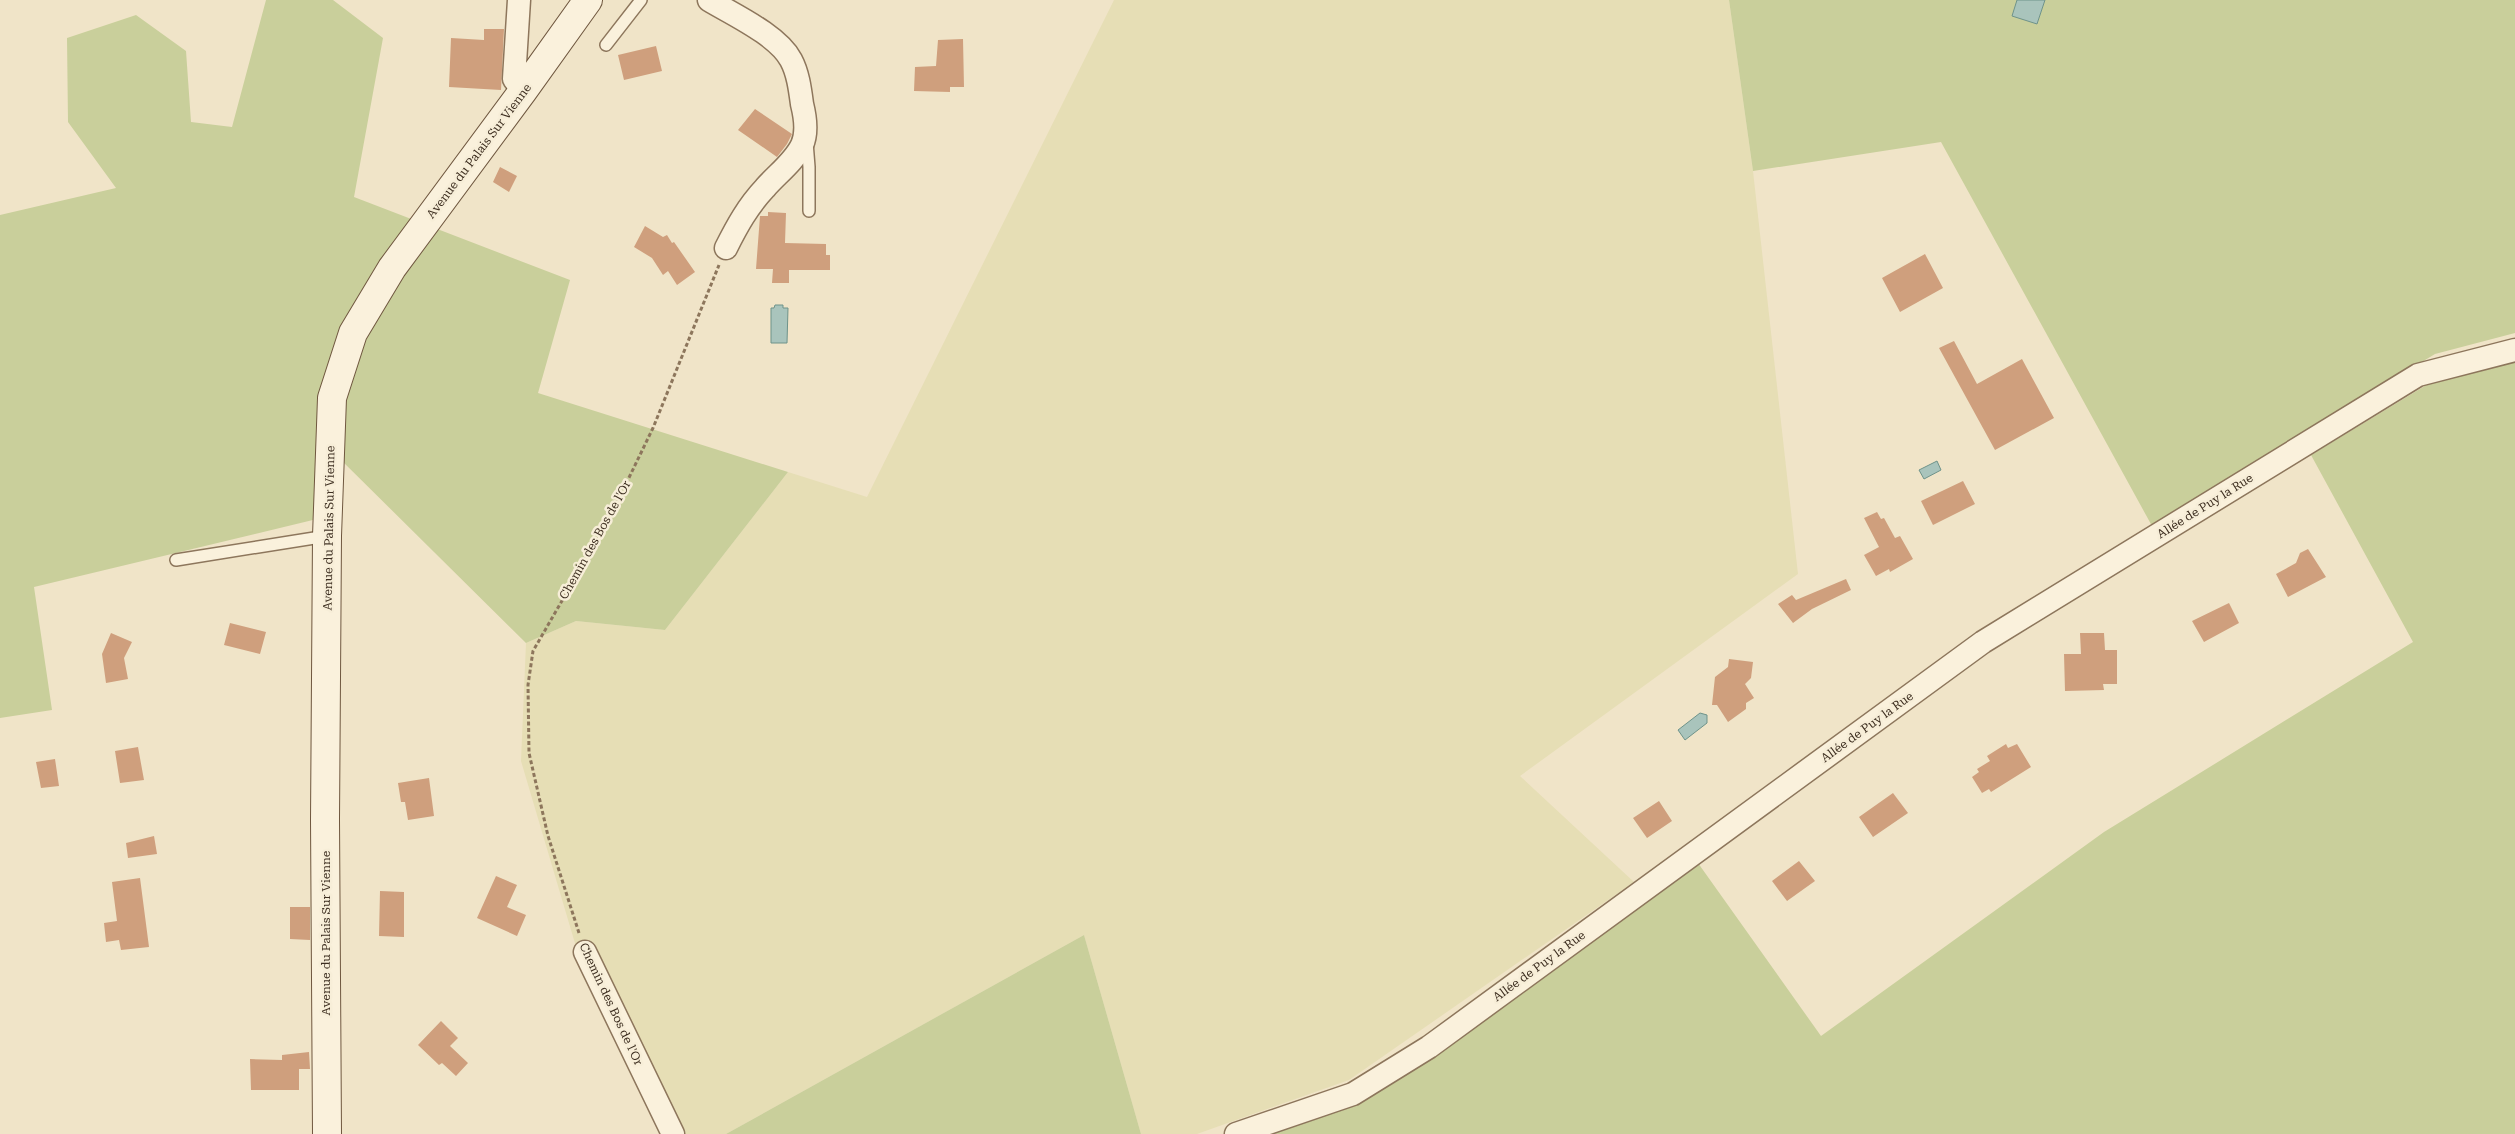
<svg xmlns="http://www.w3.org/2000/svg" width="2515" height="1134" viewBox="0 0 2515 1134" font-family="'Roboto Serif',serif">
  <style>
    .farmland { fill: #e6deb5 }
    .green { fill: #c9cf9b }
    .water { fill: #a9c4bc; stroke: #6f938a }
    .building { fill: #cf9f7d }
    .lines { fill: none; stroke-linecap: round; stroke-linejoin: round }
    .service-casing { stroke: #8d765c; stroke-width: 14 }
    .minor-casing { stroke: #8d765c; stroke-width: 25 }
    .secondary-casing { stroke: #6f573f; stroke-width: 30 }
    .path { stroke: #8d765c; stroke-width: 3; stroke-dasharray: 4 2.5; stroke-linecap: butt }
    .service { stroke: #faf1dc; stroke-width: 11 }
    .minor { stroke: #faf1dc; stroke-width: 22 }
    .secondary { stroke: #faf1dc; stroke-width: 28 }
    .labels { text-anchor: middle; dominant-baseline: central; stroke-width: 5; stroke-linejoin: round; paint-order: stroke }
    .street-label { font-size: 12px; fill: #3d2e20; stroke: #f7eed8 }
  </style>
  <rect width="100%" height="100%" fill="#f0e4c8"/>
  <path class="farmland" d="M1114,0H1729L1753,171L1798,574L1520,776L1634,882L1349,1080L1197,1134H1141L1084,935L726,1134H677L582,967L521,761L526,643L576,621L665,630L788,472L867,497Z"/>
  <path class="green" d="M266,0H333L383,38L354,197L570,280L538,393L788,472L665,630L576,621L526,643L338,457L317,519L34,587L52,710L0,718V215L116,188L68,122L67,38L136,15L186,51L191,122L232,127Z
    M1729,0H2515V333L2435,354L2152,526L1941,142L1753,171Z
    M2515,360V1134H1265L1362,1101L1698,863L1821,1036L2104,832L2413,642L2311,455L2433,381Z
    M1084,935L1141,1134H726Z"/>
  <path class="water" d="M2017,0H2045L2037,24L2012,16Z
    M775,305H783V308H788L787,343H771V308H774Z
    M1937,461L1941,470L1924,479L1919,470Z
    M1700,713L1707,715V723L1685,740L1678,730Z"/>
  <path class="building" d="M484,29H504L501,90L449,87L451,38L484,40Z
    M963,39L964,87H950V92L914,91L915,67L936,66L938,40Z
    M656,46L662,71L624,80L618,55Z
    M755,109L792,134L787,144L777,157L738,130Z
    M500,167L517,176L509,192L493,182Z
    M768,212L786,213L785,243L826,244V255H830V270H789V283H772L773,269H756L760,216H768Z
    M645,226L663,237L667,235L672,243L674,242L695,272L677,285L668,271L663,275L652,258L634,247Z
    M1925,254L1943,288L1900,312L1882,278Z
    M1954,341L1977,384L2022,359L2054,418L1995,450L1939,348Z
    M1963,481L1975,504L1933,525L1921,501Z
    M1877,512L1881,519L1884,518L1895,538L1900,536L1913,559L1890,572L1889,569L1876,576L1864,555L1879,547L1864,518Z
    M2308,549L2326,577L2288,597L2276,574L2296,563L2300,553Z
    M1846,579L1851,590L1812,609L1793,623L1778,604L1792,595L1796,600Z
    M2229,603L2239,623L2204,642L2192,621Z
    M230,623L266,632L260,654L224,645Z
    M111,633L132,642L124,658L128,679L106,683L102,654Z
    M2080,633H2104L2105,650H2117V684H2103L2104,690L2065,691L2064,654H2081Z
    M1729,659L1753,662L1751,678L1745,684L1754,698L1746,703V709L1728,722L1717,705H1712L1715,677L1728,667Z
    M2006,744L2008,748L2017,744L2031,767L1991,792L1989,789L1982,793L1972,777L1979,772L1977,769L1990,761L1987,756Z
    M138,747L144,780L120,783L115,751Z
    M55,759L59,786L41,788L36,762Z
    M429,778L434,816L408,820L405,802H401L398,783Z
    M1893,793L1908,813L1873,837L1859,817Z
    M1659,801L1672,821L1647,838L1633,818Z
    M154,836L157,854L128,858L126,843Z
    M1799,861L1815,881L1787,901L1772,881Z
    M496,876L517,885L507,907L526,915L517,936L477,918Z
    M140,878L149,947L121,950L119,940L106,942L104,923L117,921L112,882Z
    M380,891L404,892V937L379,936Z
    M290,907H310V940L290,939Z
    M441,1021L458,1038L450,1046L468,1063L456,1076L442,1063L439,1065L418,1045Z
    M309,1052L310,1069H299V1090H251L250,1059L282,1060V1055Z"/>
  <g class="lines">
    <g class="service-casing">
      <path id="service" d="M606,45L641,0
        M807,142L809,167V211
        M176,560L327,536"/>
    </g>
    <g class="minor-casing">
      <path id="minor" d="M519,0L514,79L523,91
        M709,0C732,14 778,35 791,60C798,73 800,89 802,104C805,116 808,132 802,145C794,162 777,174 765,188C748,206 737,226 726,248
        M585,952L673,1134
        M1236,1134L1353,1094L1429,1047L1983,642L2418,375L2515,350"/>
    </g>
    <g class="secondary-casing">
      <path id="secondary" d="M327,1134L325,820L327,536L332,398L353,333L392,268L523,91L588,0"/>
    </g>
    <path class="path" d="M579,933L548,836L529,753L528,685L533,651L608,521L653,428L719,265"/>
    <use href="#service" class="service"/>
    <use href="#minor" class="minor"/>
    <use href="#secondary" class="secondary"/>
  </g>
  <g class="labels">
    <g class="street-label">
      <text transform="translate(479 151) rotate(-53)">Avenue du Palais Sur Vienne</text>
      <text transform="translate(2205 506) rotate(-32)">Allée de Puy la Rue</text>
      <text transform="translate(329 528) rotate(-89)">Avenue du Palais Sur Vienne</text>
      <text transform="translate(595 540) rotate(-61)">Chemin des Bos de l'Or</text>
      <text transform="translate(1867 727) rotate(-36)">Allée de Puy la Rue</text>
      <text transform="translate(326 933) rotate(-90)">Avenue du Palais Sur Vienne</text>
      <text transform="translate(1539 966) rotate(-36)">Allée de Puy la Rue</text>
      <text transform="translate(611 1004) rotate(65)">Chemin des Bos de l'Or</text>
    </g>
  </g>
</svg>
